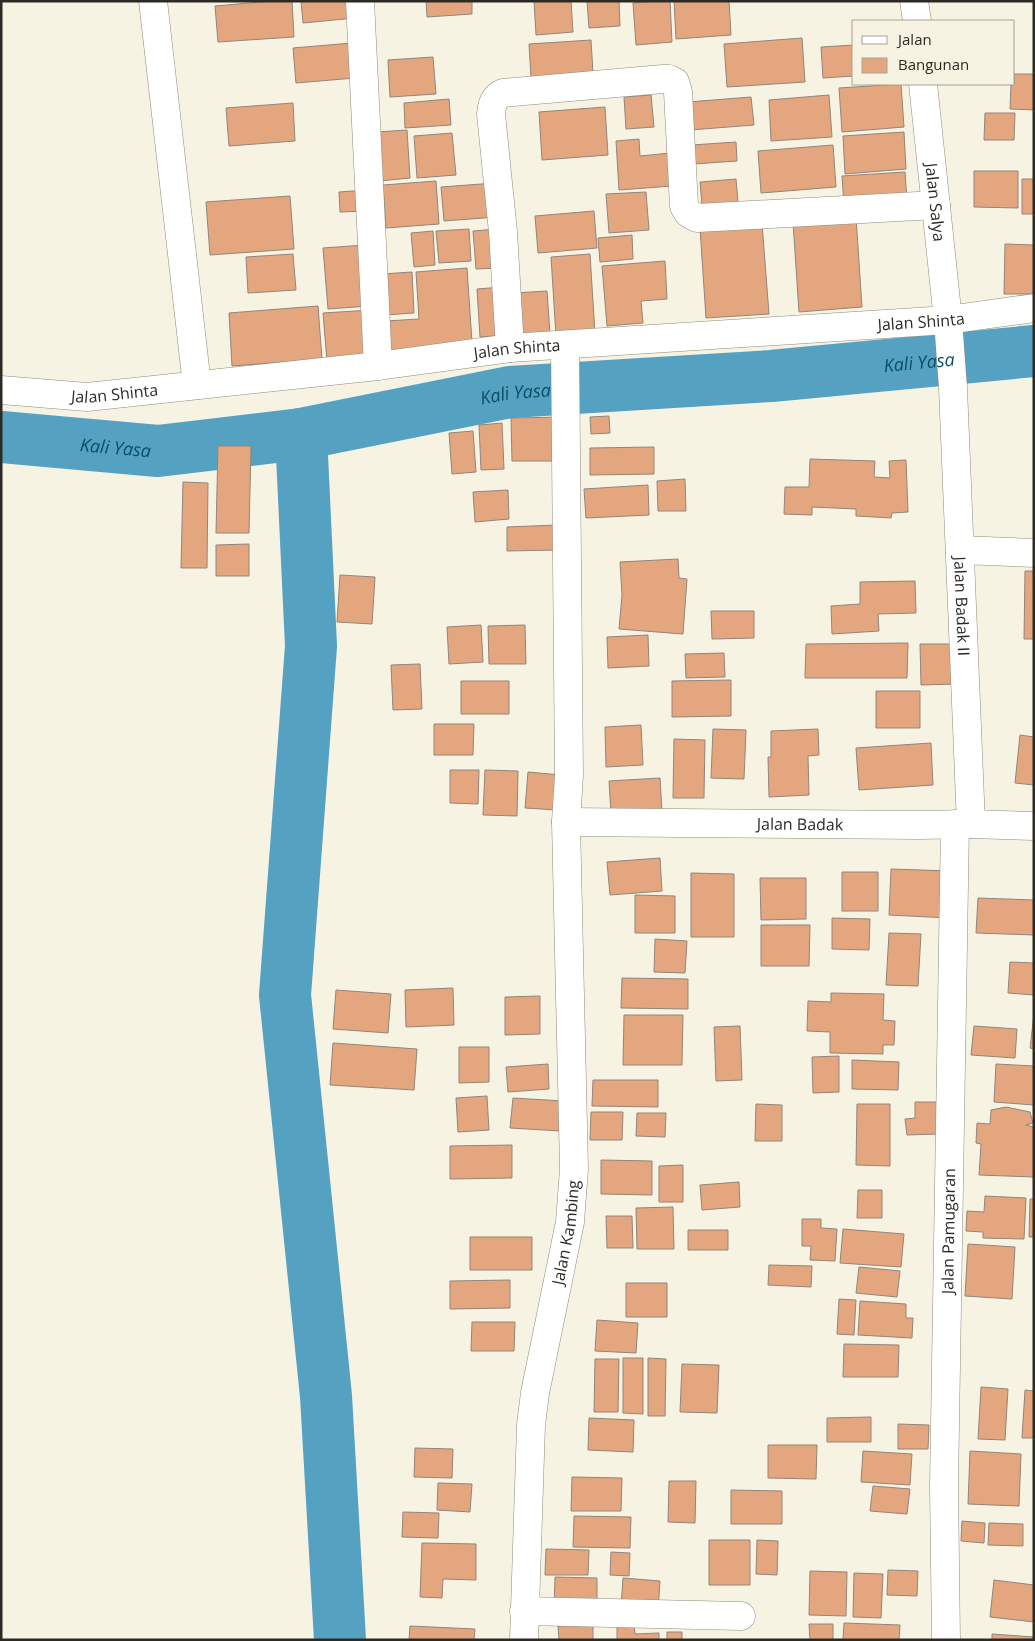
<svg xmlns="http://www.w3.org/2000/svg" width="1035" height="1641" viewBox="0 0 1035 1641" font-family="'Open Sans',sans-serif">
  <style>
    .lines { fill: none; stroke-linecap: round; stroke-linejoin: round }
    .river { stroke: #54a1c2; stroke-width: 52 }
    .building { fill: #e4a67f; stroke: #93847b }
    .minor-casing { stroke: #8e8b7b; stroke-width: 29 }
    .minor { stroke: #fff; stroke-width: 28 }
    .labels { text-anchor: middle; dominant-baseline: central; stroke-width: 5; stroke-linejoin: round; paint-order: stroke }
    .street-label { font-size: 16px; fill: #2c2a24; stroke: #f7f3e2 }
    .water-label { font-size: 18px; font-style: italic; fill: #0b4d64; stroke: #f7f3e2 }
  </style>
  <rect width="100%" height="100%" fill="#f7f3e2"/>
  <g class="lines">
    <g class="river">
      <path d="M301,434L311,646L285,995L326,1396L340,1640"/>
      <path id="s1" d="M1,437L158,451L301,434L510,392L771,376L1034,351"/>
    </g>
  </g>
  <path class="building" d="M272,1H292L294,37L218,42L215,6Z
    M301,1H354L355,18L303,23Z
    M426,1H472V14L427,17Z
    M534,1H571L573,32L536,35Z
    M587,1H619L620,26L589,28Z
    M658,1H670L672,42L636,45L633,3Z
    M674,1H729L731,35L676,39Z
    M802,38L805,82L727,87L724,44Z
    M591,40L593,73L531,78L529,44Z
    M352,43L355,78L296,83L293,48Z
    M854,45V76L823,78L821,47Z
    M433,57L436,94L390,97L388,60Z
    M1014,74H1034V110L1010,109L1011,84H1014Z
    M901,84L904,127L842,132L839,88Z
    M651,95L654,127L626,129L624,97Z
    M829,95L832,137L771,141L769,100Z
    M751,97L754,125L690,130L688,102Z
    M449,99L451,125L405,128L404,103Z
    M293,103L295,141L229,146L226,108Z
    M605,107L608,155L542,160L539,112Z
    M985,113H1015L1014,140H984Z
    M407,130L410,178L380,181L377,132Z
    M904,132L906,169L845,174L843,136Z
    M452,133L456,175L417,178L414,136Z
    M639,139L640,156L670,153L672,186L619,190L616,141Z
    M736,142L737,161L694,164L692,145Z
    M833,145L836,187L761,193L758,151Z
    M974,171H1018V208L974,207Z
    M905,172L907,200L844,205L842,176Z
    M736,179L738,202L702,205L700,182Z
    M1022,179H1034V214H1022Z
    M436,181L439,224L386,228L383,185Z
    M495,183L497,217L444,221L441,187Z
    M367,190L368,211L340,212L339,192Z
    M646,192L649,230L609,233L606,194Z
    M290,196L294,249L210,255L206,202Z
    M594,211L597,248L538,253L535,216Z
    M856,217L862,307L799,312L793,222Z
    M762,223L769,314L706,318L700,228Z
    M469,229L471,261L439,263L436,231Z
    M497,229L499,268L476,269L473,231Z
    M433,231L435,265L414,267L411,233Z
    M632,235L633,259L600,262L598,238Z
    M1005,244L1034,245V294H1004Z
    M365,245L369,306L328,309L323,248Z
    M293,254L296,290L248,293L246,257Z
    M590,254L595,334L556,336L551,257Z
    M665,261L667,299L641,301L643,323L607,326L602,266Z
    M467,268L472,342L389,359L386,321L419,319L416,272Z
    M412,272L414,313L385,315L382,274Z
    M502,287L506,335L480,337L477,289Z
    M547,291L550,334L517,336L514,293Z
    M318,306L322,359L232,366L229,313Z
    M371,310L375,358L327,361L323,313Z
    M609,416L610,433L591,434L590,417Z
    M562,417V461H512L511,418Z
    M502,423L504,469L481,470L479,425Z
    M473,431L476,472L452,474L449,433Z
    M218,446H251L249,533H216Z
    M654,447V474L590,475V448Z
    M810,459L875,461L874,477L890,478L889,461L906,460L908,512L892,513L891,518L856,516V509L812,507V515L784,514L785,487H809Z
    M685,479L686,511H658L657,481Z
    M183,482L208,483L207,568H181Z
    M648,485L649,515L586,518L584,489Z
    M508,490L509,519L475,522L473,492Z
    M557,525V550L507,551V527Z
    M249,544V576H216V545Z
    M678,559L679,578L687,579L683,634L619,629L622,595L620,562Z
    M1025,571H1034V639H1024Z
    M340,575L375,577L372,624L337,622Z
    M915,581L916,613L878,614L879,631L832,634L831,606L860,604V582Z
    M711,611H754V638L712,639Z
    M481,625L483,662L449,664L447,627Z
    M525,625L526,664H489L488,626Z
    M648,635L649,666L608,668L607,637Z
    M908,643L907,678H805L806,644Z
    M920,644H957V684L921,685Z
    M724,653L725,677L686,678L685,654Z
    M420,664L422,709L393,710L391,665Z
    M731,680V716L672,717V681Z
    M461,681H509V714H461Z
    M876,691H920V728H876Z
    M434,724H474L473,755H434Z
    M641,725L643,765L606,767L605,727Z
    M713,729L746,730L744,779L711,778Z
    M818,729L819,755L808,756L809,795L769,797L768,757H771V731Z
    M1020,735L1034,737V785L1015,783Z
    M674,739L705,740L704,798H673Z
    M931,743L933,785L859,790L856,748Z
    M450,770H479L478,804L450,803Z
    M485,770L518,771L517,816L483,815Z
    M528,772L561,775L557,810L525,808Z
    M660,778L662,811L611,814L609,781Z
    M660,858L662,891L610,895L607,862Z
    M891,869L951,871L949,918L889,915Z
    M842,872H878V911H842Z
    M691,873L734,874V937H691Z
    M760,878H806V919L761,920Z
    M635,895L675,896V933H635Z
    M978,898L1034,900V935L976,933Z
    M832,918L870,919L869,950L832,949Z
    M761,925H810L809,966H761Z
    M889,933L921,934L918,986L886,985Z
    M655,939L687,941L685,973L654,972Z
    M1010,962L1034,963V995L1008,993Z
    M622,978L688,979V1009L621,1008Z
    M453,988L454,1025L406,1027L405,990Z
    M336,990L391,994L388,1033L333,1029Z
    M831,993L884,994L883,1020L895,1021L894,1045H883V1054L830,1053V1032L807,1031L808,1001L831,1002Z
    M540,996V1034L505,1035V997Z
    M1034,1014V1049L1030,1048Z
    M624,1015H683L682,1065H623Z
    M740,1026L742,1080L716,1081L714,1027Z
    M974,1026L1017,1029L1015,1058L971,1055Z
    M333,1043L417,1049L414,1090L330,1085Z
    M459,1047H489V1082L459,1083Z
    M839,1056V1092L813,1093L812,1057Z
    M852,1060L899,1062L898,1090L852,1089Z
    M548,1064L549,1089L508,1092L506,1067Z
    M996,1064L1034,1066V1105L994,1102Z
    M593,1080H658V1107L592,1106Z
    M487,1096L489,1130L458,1132L456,1098Z
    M513,1098L564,1101L561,1131L510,1128Z
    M915,1102H938V1134L907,1135L905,1119L915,1118Z
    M756,1104L782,1105V1141H755Z
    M857,1104H890V1166L856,1165Z
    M1006,1107L1030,1112L1033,1123L1026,1125L1034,1127V1177L979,1175L981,1144L976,1143L977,1123L990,1124L991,1110Z
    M591,1112H623L622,1140H590Z
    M637,1113H666L665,1137L636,1136Z
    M512,1145V1178L450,1179V1146Z
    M601,1160L652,1161V1195L601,1194Z
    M683,1165V1202H659V1166Z
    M739,1182L740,1207L702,1210L700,1185Z
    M858,1190H882V1218H857Z
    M985,1196L1026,1198L1024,1239L983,1238V1232L966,1231L967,1211L984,1212Z
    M1030,1199H1034V1237H1029Z
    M673,1207L674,1249H637L636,1208Z
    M606,1216H632L633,1248H607Z
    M802,1219H821V1228L837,1229L835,1261L810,1260L811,1246H802Z
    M843,1229L904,1234L901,1267L840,1263Z
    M688,1230H728V1250H688Z
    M470,1237H532V1270H470Z
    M968,1244L1015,1247L1012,1299L965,1296Z
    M769,1265L812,1266L811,1287L768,1285Z
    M859,1267L900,1271L897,1297L856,1293Z
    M510,1280V1308L450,1309V1281Z
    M626,1283H667V1317H626Z
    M839,1299L856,1300L854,1335L837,1334Z
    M860,1301L906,1304V1318H913L912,1338L858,1335Z
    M597,1320L638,1323L636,1353L595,1351Z
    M472,1322H515L514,1351H471Z
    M844,1344L899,1345L898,1377H843Z
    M623,1358H643V1414L623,1413Z
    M648,1358L666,1359L665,1416H648Z
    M595,1359H619L618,1412H594Z
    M682,1364L719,1365L717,1413L680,1412Z
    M981,1387L1008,1389L1005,1440L978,1439Z
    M1025,1390L1034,1391V1438H1022Z
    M871,1417V1442H827V1418Z
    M589,1418L634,1420L633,1452L588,1450Z
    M898,1424L929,1425L928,1449H898Z
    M768,1445H817L816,1479L768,1478Z
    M415,1448L453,1449L452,1478L414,1477Z
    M863,1451L912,1454L910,1485L861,1482Z
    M970,1451L1021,1454L1019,1506L968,1504Z
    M572,1477L622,1478L621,1511H571Z
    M669,1481H696L695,1523L668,1522Z
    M438,1483L472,1484L470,1512L437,1510Z
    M873,1486L910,1489L907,1514L870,1511Z
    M731,1490L782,1491V1524H731Z
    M403,1512L439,1513L438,1538L402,1537Z
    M574,1516L631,1517L630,1548L573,1547Z
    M962,1521L985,1523L984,1543L961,1541Z
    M989,1523L1023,1524V1546L988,1545Z
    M709,1540H750V1585H709Z
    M757,1540L778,1541L777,1575L756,1574Z
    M422,1543L476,1544V1580L443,1579L442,1598L420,1597Z
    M546,1549L589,1550L588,1575H545Z
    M611,1552L630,1553L629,1576L610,1575Z
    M888,1570L918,1571L917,1596L887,1595Z
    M810,1571L847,1572L846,1616L809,1615Z
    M854,1573L883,1574L881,1618L853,1617Z
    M555,1577L597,1578V1609L554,1608Z
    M623,1578L660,1581L658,1611L621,1608Z
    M994,1580L1034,1585V1622L990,1617Z
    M844,1623L900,1625L899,1640H843Z
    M593,1624V1640H559L558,1626Z
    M634,1624L635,1634L659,1633V1640H617V1625Z
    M809,1624H833V1640H810Z
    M410,1626L475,1629L474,1640H409Z
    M667,1632H682V1640H667Z
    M992,1634L1034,1637V1640H992Z"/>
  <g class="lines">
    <g class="minor-casing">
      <g id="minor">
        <path d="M153,1L197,385"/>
        <path d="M360,1L378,366"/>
        <path d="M914,1L917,21"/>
        <path id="s2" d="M923,84L948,320L953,388L971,824"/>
        <path d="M510,348L503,232L491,114C492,104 494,97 503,93L663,79H669L675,82L678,92L684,206L688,213L697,218L936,205"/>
        <path id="s3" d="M1,390L87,397L378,366L510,348L948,320L1034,308"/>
        <path d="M960,550L1034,553"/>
        <path id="s4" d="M566,822L919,825L971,824L1034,826"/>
        <path d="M524,1611L741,1616"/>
        <path id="s5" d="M524,1640L531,1425L535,1393L570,1222L574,1169L566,822L569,775L565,346"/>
        <path id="s6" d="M946,1640L944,1486L955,824"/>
      </g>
    </g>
    <use href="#minor" class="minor"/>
  </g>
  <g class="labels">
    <g class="street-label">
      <text stroke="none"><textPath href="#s2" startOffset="119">Jalan Salya</textPath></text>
      <text stroke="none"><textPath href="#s3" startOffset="924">Jalan Shinta</textPath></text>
      <text stroke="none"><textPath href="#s3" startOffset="519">Jalan Shinta</textPath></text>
      <text stroke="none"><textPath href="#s3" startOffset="114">Jalan Shinta</textPath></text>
      <text stroke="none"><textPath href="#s2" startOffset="524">Jalan Badak II</textPath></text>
      <text stroke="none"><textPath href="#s4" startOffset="234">Jalan Badak</textPath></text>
      <text stroke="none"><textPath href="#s5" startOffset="411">Jalan Kambing</textPath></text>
      <text stroke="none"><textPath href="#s6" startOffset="409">Jalan Pamugaran</textPath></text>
    </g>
    <g class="water-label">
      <text stroke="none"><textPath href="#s1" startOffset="925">Kali Yasa</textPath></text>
      <text stroke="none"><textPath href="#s1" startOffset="520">Kali Yasa</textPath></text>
      <text stroke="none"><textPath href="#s1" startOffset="115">Kali Yasa</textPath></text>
    </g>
  </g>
  <rect width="1035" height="1641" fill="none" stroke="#2c2a24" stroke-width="5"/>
  <rect x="852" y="20" width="162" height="65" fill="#f7f3e2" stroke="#a6a396"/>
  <rect x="862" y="36" width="25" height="8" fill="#ffffff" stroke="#a6a396"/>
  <text x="898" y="45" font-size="15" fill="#2c2a24">Jalan</text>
  <rect x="862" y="58" width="25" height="15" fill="#e4a67f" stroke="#a6a396"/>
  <text x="898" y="70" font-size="15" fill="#2c2a24">Bangunan</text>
</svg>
